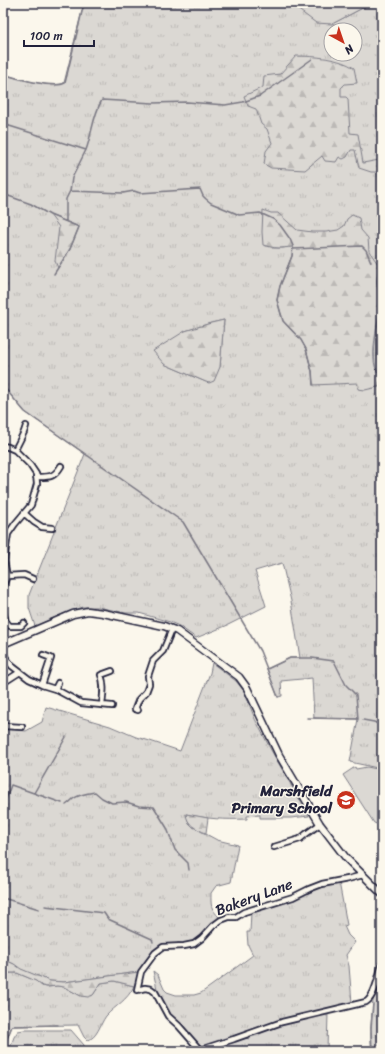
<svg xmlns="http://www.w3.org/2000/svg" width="385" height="1054" viewBox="0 0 385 1054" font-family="Sriracha,sans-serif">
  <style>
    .grass { fill: url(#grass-tufts); stroke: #7e7d87; fill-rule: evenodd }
    .forest { fill: url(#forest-firs); stroke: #7e7d87 }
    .park { fill: #dbd8d3; stroke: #7e7d87 }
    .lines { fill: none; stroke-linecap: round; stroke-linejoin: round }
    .stream { stroke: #787681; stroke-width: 1.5 }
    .street-casing { stroke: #22223b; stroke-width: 8 }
    .secondary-casing { stroke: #22223b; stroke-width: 9 }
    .street { stroke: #fbf7ec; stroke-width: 4.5 }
    .secondary { stroke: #fbf7ec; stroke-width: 6 }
    .labels { text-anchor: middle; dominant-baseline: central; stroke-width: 3; stroke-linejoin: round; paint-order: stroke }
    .poi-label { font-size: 15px; font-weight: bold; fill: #22223b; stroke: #fbf7ec; text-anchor: end }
    .street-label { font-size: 15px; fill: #22223b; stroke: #fbf7ec }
  </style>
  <defs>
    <pattern id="grass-tufts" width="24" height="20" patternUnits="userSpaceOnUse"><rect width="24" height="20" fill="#dbd8d3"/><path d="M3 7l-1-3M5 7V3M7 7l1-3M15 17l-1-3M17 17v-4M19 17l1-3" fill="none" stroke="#bcb9b6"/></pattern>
    <pattern id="forest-firs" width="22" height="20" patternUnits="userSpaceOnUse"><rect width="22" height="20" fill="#dbd8d3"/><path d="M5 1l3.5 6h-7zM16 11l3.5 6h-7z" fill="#bcb9b6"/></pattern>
  </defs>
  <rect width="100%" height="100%" fill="#fbf7ec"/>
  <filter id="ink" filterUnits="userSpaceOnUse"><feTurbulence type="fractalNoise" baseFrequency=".025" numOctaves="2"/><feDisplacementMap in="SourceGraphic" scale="8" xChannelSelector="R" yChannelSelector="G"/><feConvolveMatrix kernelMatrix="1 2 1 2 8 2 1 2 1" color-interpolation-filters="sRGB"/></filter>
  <g filter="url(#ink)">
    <path class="grass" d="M84,3H292L296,8L332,24L372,3H382V377C366,366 380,319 380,301C381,294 378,286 377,280L292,256L286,271L283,321L301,340L306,349L311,368L312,371L358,383L373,388L382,386V769L350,762L358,719L314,718L312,678L281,681L282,696L278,697L267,669L290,658H300L291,601L282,563L255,571L266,606L228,625L196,638L179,626L170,622L139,613H126L98,607H82L68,612L35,626L29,608V595L85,454L25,412L3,386V74C15,78 54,89 64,83ZM331,30H355V54H331ZM263,214L293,246L283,248H272L263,220ZM224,320L220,367L206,382L164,364L185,331L211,323Z
      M212,663L236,681L244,691L255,719L271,750L309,816L291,818H260V815L247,816V819C224,820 208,819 186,814L189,823L193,827L217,840L238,845L231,882L216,886L211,893C211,906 210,908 220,918L208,927L194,941L187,944L178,943L175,944C155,942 147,957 139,972L64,982L50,981L20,969L14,964L3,959V728L26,731L42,722L46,707L110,726L136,737L150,741L180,751L210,673Z
      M339,882L347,925L344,926L348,935L355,942L346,955L349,966L352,1003L200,1047L182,1025L168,1013L156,991L157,989L153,971L158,975L164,989L167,992L176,995H194L201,993L211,986L253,955L248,945L247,932H250L251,912L314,888Z
      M3,970L9,973H17L36,981L42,986L47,987L57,986L64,987L81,996L93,995L101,983L114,981L134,986C127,1001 116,1005 106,1016C100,1024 97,1039 87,1040L84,1037L78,1025L12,1026L3,1049Z
      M379,978L382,979V1051H372C369,1034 372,1016 373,1000C373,993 377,985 379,978Z
      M328,1013L327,1051H203L245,1038L250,1039L251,1036L285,1024Z
      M24,1030H71L84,1045V1051H9L14,1037L18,1031Z"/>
    <path class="forest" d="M296,56C313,56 340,58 354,68L357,83L345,84L341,88V97H346L348,99L350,133L358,134L363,163L379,160L382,163V172H371L359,168L355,150H351L347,157L343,159L339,157L336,162L325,161L322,156L305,170L271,168L264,164L266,151L272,143L267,129L261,124L256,109L248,106L244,96L263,87L264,76L280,74Z
      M263,210L271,213H278L297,230L312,232H326L338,230L344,226L347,219L352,215L359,218L361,230L368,238L369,251L380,267C379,270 377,275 377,279C376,285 380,293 380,300C381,318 364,365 382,377V386L365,390L358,389L357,383L313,385L312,371L311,368L306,349L301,340L283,321L277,300L280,286L292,256L293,247C280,248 276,249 263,245L262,232Z
      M50,215L79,227L70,249L58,268L55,261L59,227Z
      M224,320L220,367L214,381L209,383L206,382L164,364L153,351L185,331L211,323Z
      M186,814L208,818L206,833C196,829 187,825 186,814Z
      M3,959L14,964L21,969L50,981L64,982L139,972L134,986L114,981L101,983L93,995L88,997L81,996L64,987L57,986L47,987L42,986L36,981L17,973H9L3,970Z"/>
    <path class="park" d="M292,3H372L332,24L316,23L296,8Z
      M355,767L356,769L367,767L382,770V826L374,823L343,775Z"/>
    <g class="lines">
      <path class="stream" d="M3,74C15,78 54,89 65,83L84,3
        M3,124L86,150C92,134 93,115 102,100L153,103L187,102L225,105L243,102L260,96L312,59
        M70,191L123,193L134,191L140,193L200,189L203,196L206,199L211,203L235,213L239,215L260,213L273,219L280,225L290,239L293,246L292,256L280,286L277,300L283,321L301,340L306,349L311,368L312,371L313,385
        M3,194L31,204L50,215L79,227L70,249L54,274
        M66,221V199L70,191L72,178L86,150
        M293,249L362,246L366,250L371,262
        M3,386L25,412L183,522L260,651L278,697
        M267,669L290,658H312L334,661L346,685L356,695L358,719L307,718
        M363,720L374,722L382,726
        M34,793L66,737
        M66,805C69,803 71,801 73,799C79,794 88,793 95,792L102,798L112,803L126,802L139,806L154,807L167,828L175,850L188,863L189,870
        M3,807L11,785L62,803
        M3,898L39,909
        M45,906L104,913L108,919L152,939L153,942
        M3,1049L12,1026L58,1025
        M372,1051L371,1028L373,1004"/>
      <g class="street-casing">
        <path id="street" d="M3,446L8,447L15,450
          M36,477C49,477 54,478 61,466
          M24,513L34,522L42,527L52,528
          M7,576L24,575L33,579
          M3,586L7,576L4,561L8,534L15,524L31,505L37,484L36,474L30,465L15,450L24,432L26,426
          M3,612L6,622L10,626H21L24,623
          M3,651L5,657L12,666L29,679L42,685L55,689L81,703L112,706
          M3,682L6,681L20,672
          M42,685L51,658L43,655
          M55,689L58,683
          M102,705C103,695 105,685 101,675L112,671
          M138,710L135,709L139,699L146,692L149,684L148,676L153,661L163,651L172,629
          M3,726L22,727
          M274,847L300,839L306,834L320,824
          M363,875L348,879L322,884L309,889L293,897L244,912L236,917H229L221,920L213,926L202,938L194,944L184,946L163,947L155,953L141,972L137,990L145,988L151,989L155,992L168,1016L179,1026L200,1050L234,1039L282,1022L366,1002C375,997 379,974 382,964"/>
      </g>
      <g class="secondary-casing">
        <path id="secondary" d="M3,644L73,614L88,611L103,613L164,626L177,631L239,677L247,688L279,755L320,824L346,858L382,894"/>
      </g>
      <use href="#street" class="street"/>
      <use href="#secondary" class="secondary"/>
    </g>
  </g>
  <defs>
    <g id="school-disc" transform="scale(1)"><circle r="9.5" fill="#c8321e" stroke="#fbf7ec"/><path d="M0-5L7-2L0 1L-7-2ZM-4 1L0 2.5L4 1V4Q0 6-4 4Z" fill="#fff"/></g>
  </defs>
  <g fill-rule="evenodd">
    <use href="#school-disc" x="346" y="800"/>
  </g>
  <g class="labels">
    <g class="poi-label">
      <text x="332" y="791">Marshfield<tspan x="332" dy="17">Primary School</tspan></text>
    </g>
    <g class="street-label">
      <text transform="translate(254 897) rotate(-20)">Bakery Lane</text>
    </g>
  </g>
  <rect width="385" height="1054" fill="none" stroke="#fbf7ec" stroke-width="16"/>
  <rect x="8" y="8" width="369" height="1038" fill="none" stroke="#22223b" stroke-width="1.5" filter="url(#ink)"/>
  <g transform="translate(343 42) rotate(140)"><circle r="19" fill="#fbf7ec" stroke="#a4a2a5"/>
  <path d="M0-3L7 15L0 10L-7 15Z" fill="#c8321e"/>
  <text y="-6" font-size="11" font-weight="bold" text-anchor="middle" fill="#22223b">N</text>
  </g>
  <path d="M24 40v6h70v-6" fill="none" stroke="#22223b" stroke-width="2"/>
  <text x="30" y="40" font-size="12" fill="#22223b" stroke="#fbf7ec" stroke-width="3" paint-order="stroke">100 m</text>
</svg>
